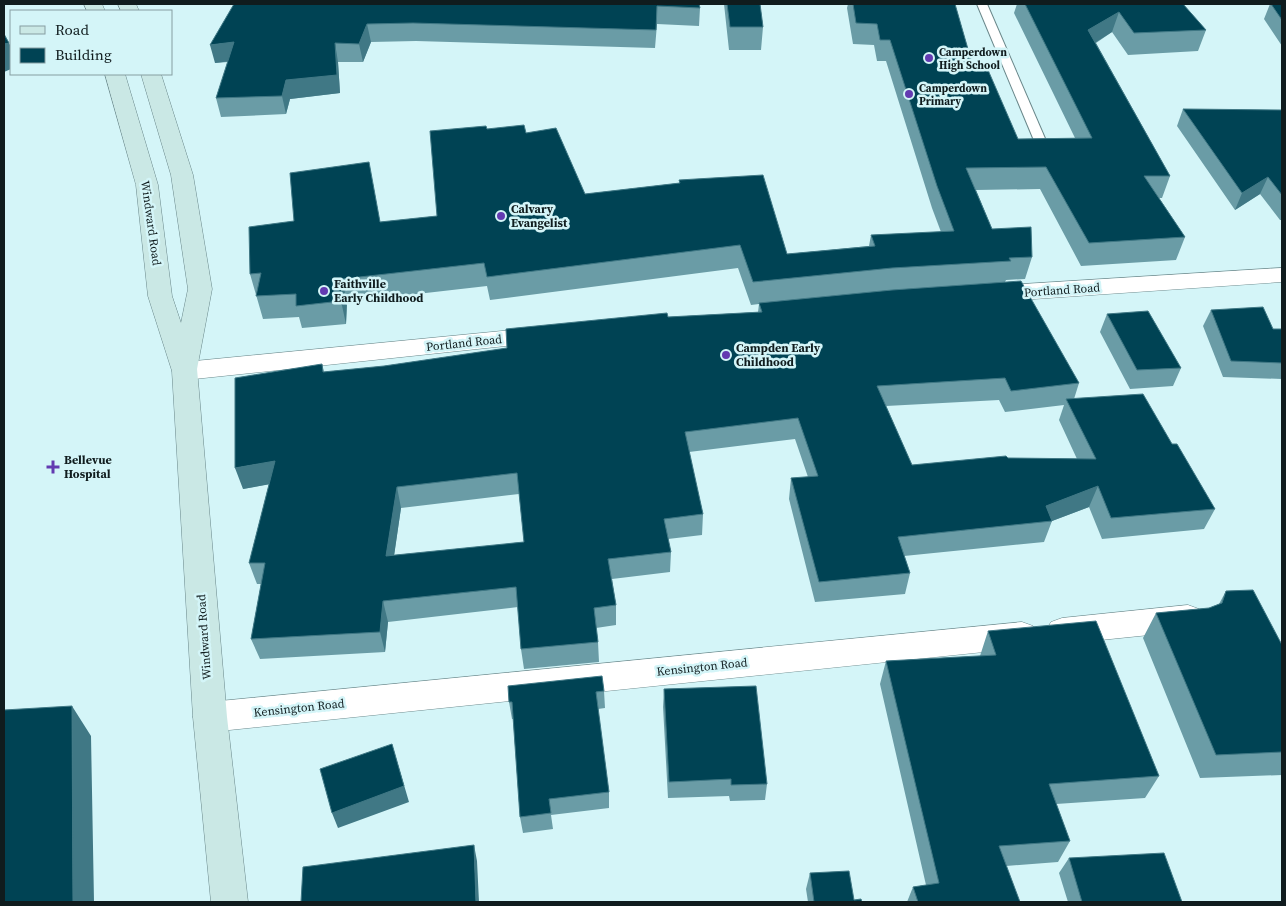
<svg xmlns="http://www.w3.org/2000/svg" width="1286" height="906" viewBox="0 0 1286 906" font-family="'Source Serif 4',serif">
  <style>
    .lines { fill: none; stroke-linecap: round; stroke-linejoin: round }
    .service-casing { stroke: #69878a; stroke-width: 2 }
    .minor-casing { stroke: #69878a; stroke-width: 1 }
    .secondary-casing { stroke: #69878a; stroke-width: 1 }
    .service { fill: #fff; fill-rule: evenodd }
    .minor { fill: #fff; fill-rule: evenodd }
    .secondary { fill: #cae8e5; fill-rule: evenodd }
    .wall { fill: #6a9ca6; fill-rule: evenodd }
    .shaded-wall { fill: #407885 }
    .building { fill: #004354; stroke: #407885; fill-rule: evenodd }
    .poi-dot { fill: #633ab1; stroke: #d4f5f8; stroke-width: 2 }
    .labels { text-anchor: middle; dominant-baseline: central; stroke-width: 5; stroke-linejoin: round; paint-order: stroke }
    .far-poi-label { font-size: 11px; font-weight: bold; fill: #101c1e; stroke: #d4f5f8; text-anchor: start }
    .poi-label { font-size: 12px; font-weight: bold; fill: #101c1e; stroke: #d4f5f8; text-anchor: start }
    .street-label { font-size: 12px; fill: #101c1e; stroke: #d4f5f8 }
  </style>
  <rect width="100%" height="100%" fill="#d4f5f8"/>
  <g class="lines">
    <g class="service-casing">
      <path id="service" d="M977,4H987L1050,150L1048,153H1040L1038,150Z"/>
    </g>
    <g class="minor-casing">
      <path id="minor" d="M1282,268V282L990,302L981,299L978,294L981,289L990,286Z
        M544,327L553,329L556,335L553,341L185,380L176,377L172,371L176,365L185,362Z
        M1188,605L1199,609L1204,618L1199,627L1188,631L1062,644L1051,640L1046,631L1051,622L1062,618Z
        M1022,622L1033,626L1038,635L1033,644L1022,648L210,732L198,727L193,717L198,707L210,702Z"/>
    </g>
    <g class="secondary-casing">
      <path id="secondary" d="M84,4H102L105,11H87Z
        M118,4H136L139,11H121Z
        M105,74H125L158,185L172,296L181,323L188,289L171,175L141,74H161L193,175L212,289L197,369L227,717L248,902H211L193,717L172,371L148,296L136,185Z"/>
    </g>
    <use href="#service" class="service"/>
    <use href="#minor" class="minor"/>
    <use href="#secondary" class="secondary"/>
  </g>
  <path class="wall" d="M234,4H699L700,8L699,26L657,24L655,48L416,41L371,42L363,62H338L340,93L290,99L286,114L221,117L216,98L228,62L215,63Z
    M724,4H760L763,27L761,50H729Z
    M848,4H955L974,70L1018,139L1075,138L1014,13L1017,4H1183L1206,30L1198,51L1128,55L1112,32L1096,43L1170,176L1162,198H1159L1185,237L1176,260L1081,266L1040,189L976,190L992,229L1032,257L1025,279L1006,280L1005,282L1079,383L1074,399L1172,444L1215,509L1204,529L1102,539L1089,507L1052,521L1044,542L904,556L910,573L905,594L815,602L789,499L791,478L808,477L795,439L689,452L703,514L702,535L668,539L671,552L670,572L612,579L616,605V625L596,628L598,642L599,662L524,669L521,649L518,607L388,622L385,652L260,659L251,639L261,584H257L249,563L269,484L243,489L322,364L324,372L384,366L507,348L668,317L758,312L759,304L751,305L738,268L490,300L487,286L347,302L346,324L302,328L299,317L263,319L250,274L294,221L373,184L380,222L437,216L487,129L526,133L585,194L679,183V180L787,254L869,246L871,235L941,232L932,208L886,61H877L874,45L853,44L847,8ZM999,400L1005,412L1064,405L1059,420L1077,459L1008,458L912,465L886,406ZM519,494L524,542L394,555L401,508Z
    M1270,4H1282V46L1264,19Z
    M1183,109L1282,110V220H1280L1260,194L1235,210L1177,126Z
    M1211,310L1273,329H1282V379L1223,377L1203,326Z
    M1107,314L1181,368L1173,386L1130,389L1100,332Z
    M1226,591L1282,645V775L1200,778L1143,638L1156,613L1209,608L1219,604Z
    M988,631L1159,776L1145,798L1056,804L1070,841L1058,862L1006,866L1020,902H907L913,887L926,885L880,684L886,661L980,656Z
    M664,689L767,784L765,800L730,801L729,796L668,798L663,707Z
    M604,691L605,708L598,709L609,792V808L551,815L553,829L523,833L520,817L513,719H512L509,702Z
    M1069,858L1182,902H1068L1059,873Z
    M810,873L854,900L862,902H808L806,889Z"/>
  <path class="shaded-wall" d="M1119,12L1112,32L1082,51L1088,30Z
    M367,24L371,42L363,62L359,44Z
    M234,42L239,60L215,63L210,45Z
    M9,43L11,47V69L4,72V44Z
    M335,43L338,62L340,93L290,99L286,114L282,96L286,80Z
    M1268,177L1260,194L1235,210L1242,193Z
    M342,279L347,302L346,324L341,301Z
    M275,461L282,482L243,489L235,468Z
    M1098,486L1089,507L1052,521L1046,506Z
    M397,487L401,508L391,577L386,556Z
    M383,601L388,622L385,652L380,632Z
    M72,706L91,736L94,902H73Z
    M392,744L409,802L338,828L332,813Z
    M474,845L477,861L479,902H476Z"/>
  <path class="building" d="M234,4H699L700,8L657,6L656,30L413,23L367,24L359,44L335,43L337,75L286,80L282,96L216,98L234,42L210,45Z
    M727,4H760L763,27H730Z
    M853,4H955L974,70H988L1018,139L1092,138L1025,4H1183L1206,30L1134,33L1119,12L1088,30L1170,176H1144L1185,237L1089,243L1046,167L966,168L992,229L1031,227L1032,257L1009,258L1011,261L892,268L753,282L740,245L487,277L484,263L342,279L341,301L296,306V294L256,296L261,273L250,274L249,227L294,221L290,173L369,162L380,222L437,216L430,131L486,126L487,129L524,125L526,133L556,128L585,194L680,183L679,180L763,175L787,254L875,246L871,235L954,231L937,186L890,40H880L877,24L856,23Z
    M1271,4H1282V20Z
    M4,34L9,43L4,44Z
    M1183,109L1282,110V195L1268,177L1242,193Z
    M1021,281L1079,383L1011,391L1005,378L877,386L912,465L1006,456L1008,458L1096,459L1066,399L1143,394L1172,444H1177L1215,509L1111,518L1098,486L1046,506L1052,521L898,537L910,573L819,582L791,478L818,476L798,418L685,432L703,514L664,519L671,552L608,559L616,605L594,608L598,642L521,649L516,587L383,601L380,632L251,639L265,563H249L275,461L235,468V378L322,364L323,372L384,366L507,348L506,329L667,313L668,317L762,312L759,303L892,290ZM517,473L524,542L386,556L397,487Z
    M1263,307L1273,329H1282V363L1231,361L1211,310Z
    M1148,311L1181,368L1137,370L1107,314Z
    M1253,590L1282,645V752L1216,755L1156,613L1209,608L1222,603L1226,591Z
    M1096,621L1159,776L1049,784L1070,841L999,846L1020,902H918L913,887L939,883L886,661L996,655L988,631Z
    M602,676L604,691L596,692L609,792L549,799L551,813L520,817L512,702H509L508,686Z
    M756,686L767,784L731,785V779L669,782L664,689Z
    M72,706L73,902H4V710Z
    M392,744L404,786L332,813L320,769Z
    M474,845L476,902H301L303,867Z
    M1164,853L1182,902H1082L1069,858Z
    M849,871L854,900L861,899L862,902H814L810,873Z"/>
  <g class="poi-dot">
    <circle cx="929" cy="58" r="5"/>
    <circle cx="909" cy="94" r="5"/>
    <circle cx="501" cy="216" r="5"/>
    <circle cx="324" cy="291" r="5"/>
    <circle cx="726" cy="355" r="5"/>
    <path d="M50.5 459.5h5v5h5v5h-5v5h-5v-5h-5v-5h5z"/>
  </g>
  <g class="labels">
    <g class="far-poi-label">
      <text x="939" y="52">Camperdown<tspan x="939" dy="13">High School</tspan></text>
      <text x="919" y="88">Camperdown<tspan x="919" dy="13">Primary</tspan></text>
    </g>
    <g class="poi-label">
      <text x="511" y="209">Calvary<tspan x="511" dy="14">Evangelist</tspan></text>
      <text x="334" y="284">Faithville<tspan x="334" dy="14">Early Childhood</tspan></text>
      <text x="736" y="348">Campden Early<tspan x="736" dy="14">Childhood</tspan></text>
      <text x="64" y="460">Bellevue<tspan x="64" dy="14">Hospital</tspan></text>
    </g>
    <g class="street-label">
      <text transform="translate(151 223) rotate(82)">Windward Road</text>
      <text transform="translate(1062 290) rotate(-4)">Portland Road</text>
      <text transform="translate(464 343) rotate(-6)">Portland Road</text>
      <text transform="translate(204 637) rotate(-94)">Windward Road</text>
      <text transform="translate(702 667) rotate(-6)">Kensington Road</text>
      <text transform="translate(299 708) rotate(-6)">Kensington Road</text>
    </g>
  </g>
  <rect width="1286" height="906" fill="none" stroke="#101c1e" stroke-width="10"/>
  <rect x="10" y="10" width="162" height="65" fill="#d4f5f8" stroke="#869ea1"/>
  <rect x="20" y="26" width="25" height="8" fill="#cae8e5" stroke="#869ea1"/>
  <text x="55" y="35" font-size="15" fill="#101c1e">Road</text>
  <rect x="20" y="48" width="25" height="15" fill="#004354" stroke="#869ea1"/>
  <text x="55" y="60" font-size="15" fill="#101c1e">Building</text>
</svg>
